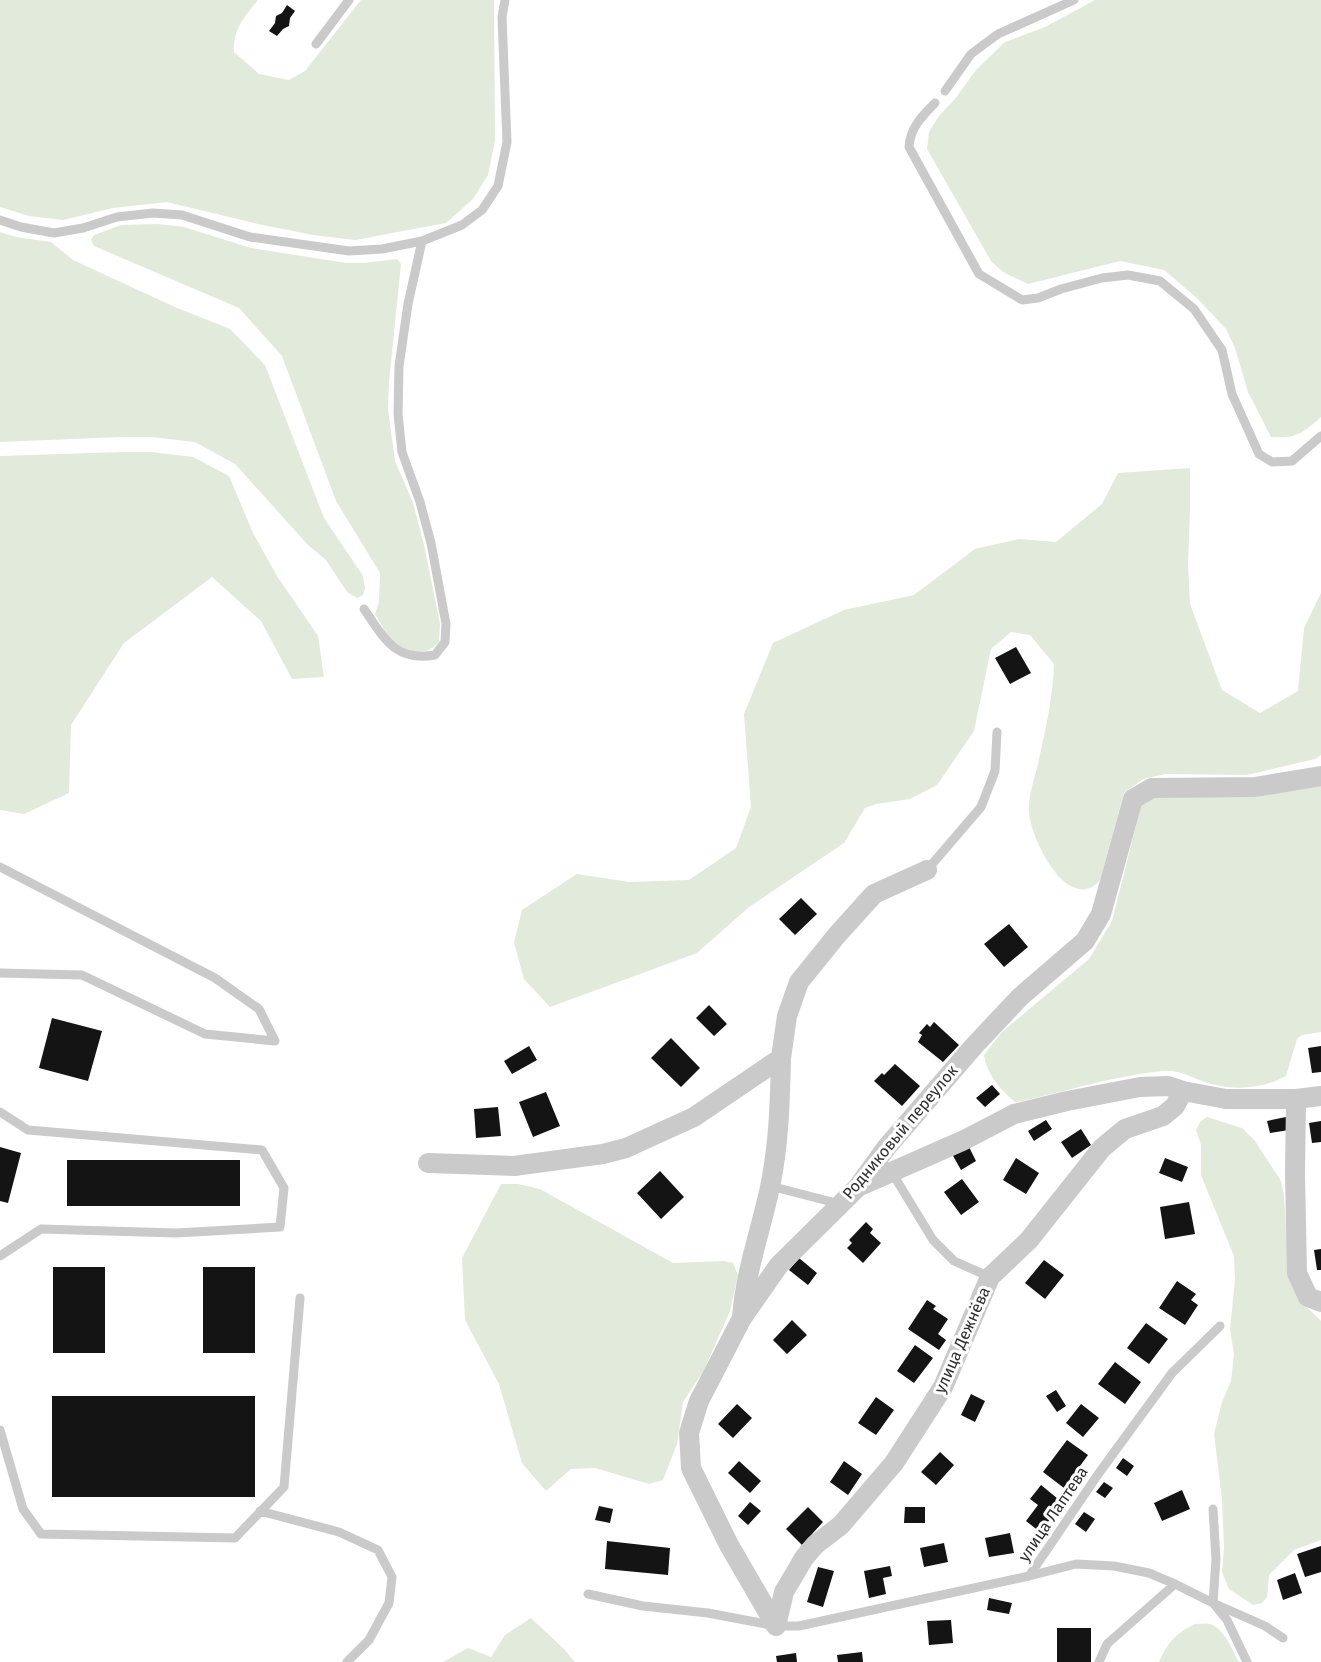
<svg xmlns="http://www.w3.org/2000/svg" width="1321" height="1662" viewBox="0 0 1321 1662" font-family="'Fira Sans',sans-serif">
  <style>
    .green { fill: #e2eadb }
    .building { fill: #141414 }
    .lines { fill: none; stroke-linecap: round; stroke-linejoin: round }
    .lane { stroke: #cacaca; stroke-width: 9 }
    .street { stroke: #cacaca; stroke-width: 20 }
    .labels { text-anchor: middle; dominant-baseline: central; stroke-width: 6; stroke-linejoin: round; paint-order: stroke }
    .street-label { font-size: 16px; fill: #2d2d2d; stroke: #fff }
  </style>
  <rect width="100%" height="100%" fill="#fff"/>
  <path class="green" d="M0,0H258C244,17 233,29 234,52L259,74L289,80L305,71L361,0H494L495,140L488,175L473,199L446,223L355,240L313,235L258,224L167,202L113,208L63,220L29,216L0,207Z
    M1095,0H1321V417C1303,433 1296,439 1271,437L1248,392L1235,348L1226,329L1197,298L1164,270L1120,261L1028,284L1003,272L991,261L927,149L929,132L939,116L955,99L976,70L1005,42L1045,27Z
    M158,224L184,227L251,248L346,263H364L397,259L401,264L389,382L388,410L395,461L413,503L424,545L440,624L439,642C424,659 402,652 388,635C383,629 379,620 375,614L379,602L380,573L336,501L282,356L239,308L94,246L91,240L94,235L121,225Z
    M0,232L16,237L51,242L73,260L177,308L230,329L265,365L324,518L363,576L365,588L363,595L357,598L347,592L326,560L308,545L235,464L195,442L151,437H121L0,442Z
    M123,452H151L193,457L229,476L253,533L277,576L318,636L324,677L292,679L261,621L212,577L124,643L71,725L69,793L24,814L0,810V456Z
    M1190,468V511L1188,564L1190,604L1222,690L1260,713L1298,691L1304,628L1321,593V755L1315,759L1247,775L1166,774L1143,779L1124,793L1100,880C1090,891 1082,892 1069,885C1050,874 1026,826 1029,805C1030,790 1036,774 1039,759C1046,728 1053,696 1054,664L1030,635L1011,632L991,649L974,731L937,785L910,799L876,804L865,808L844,843L749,907L697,953L550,1007L524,979L514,943L522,910L577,874L629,882L689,880L736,848L751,807L744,714L773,643L844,610L914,595L975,549L1019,539L1056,542L1102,504L1118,473Z
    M1321,782V1032L1302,1035L1297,1039L1286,1076C1261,1090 1229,1091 1202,1081C1190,1076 1176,1069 1162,1071C1115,1076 1069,1090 1023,1101L1015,1102C999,1089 987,1074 984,1055L1002,1032L1089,959L1112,921L1142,802L1154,795Z
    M1207,1117L1242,1128L1255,1141L1281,1181L1284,1195L1289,1276L1303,1303L1321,1321V1540L1294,1550L1269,1575L1267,1597L1262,1603L1253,1605L1229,1589L1222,1572L1224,1548L1222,1499L1214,1434L1222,1402L1231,1381L1234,1354L1230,1329L1235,1280L1234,1256L1201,1175V1145L1196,1130L1200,1122Z
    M501,1184H518L540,1189L673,1263L724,1261L733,1263L738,1275L730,1311L704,1370L683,1402L677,1444L663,1480L649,1484L595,1468L571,1469L546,1491L522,1463L499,1384L465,1320L462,1258Z
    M531,1618L564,1649L575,1662H443L468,1648L491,1657L505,1635Z
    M1195,1624C1200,1624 1206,1623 1210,1624C1224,1628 1232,1650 1239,1662H1159C1167,1643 1177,1632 1195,1624Z"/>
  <path class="building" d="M287,5L295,11L290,18L289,26L283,29L277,36L269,31L275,23L276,16L282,13Z
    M1016,647L1031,673L1010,684L995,658Z
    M801,898L817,914L795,935L779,919Z
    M1009,924L1028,947L1004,967L984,944Z
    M709,1005L727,1024L714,1036L696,1018Z
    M52,1018L102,1031L88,1081L39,1068Z
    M934,1022L959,1045L943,1062L918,1042L922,1035L919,1033L927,1024L930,1027Z
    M671,1038L700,1068L681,1087L651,1058Z
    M529,1046L537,1060L512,1074L504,1061Z
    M1321,1046V1072L1312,1073L1308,1048Z
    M895,1064L920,1086L902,1106L874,1081L882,1073L884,1075Z
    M992,1085L1000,1094L985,1107L976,1098Z
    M546,1092L560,1126L533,1137L519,1102Z
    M498,1107L501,1136L476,1138L474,1109Z
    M1286,1117L1289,1130L1270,1133L1267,1121Z
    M1046,1120L1052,1129L1034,1141L1028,1131Z
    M1321,1121V1142L1312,1143L1309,1123Z
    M1081,1129L1091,1145L1072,1158L1061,1142Z
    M968,1145L976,1161L961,1170L952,1154Z
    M0,1147L21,1153L8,1203L0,1201Z
    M1016,1158L1039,1173L1026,1194L1003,1180Z
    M1165,1158L1188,1167L1182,1182L1159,1173Z
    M67,1160H240V1206H67Z
    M660,1171L684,1197L661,1219L637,1193Z
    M962,1179L979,1202L961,1215L944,1192Z
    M1189,1202L1195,1234L1165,1239L1160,1207Z
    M866,1222L873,1229L870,1233L881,1243L863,1263L847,1248L852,1243L849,1240Z
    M1321,1249V1270H1317L1314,1250Z
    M799,1258L817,1273L808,1285L789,1270Z
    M1044,1260L1064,1275L1045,1299L1025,1283Z
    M53,1267H105V1353H53Z
    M203,1267H255V1353H203Z
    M1177,1281L1196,1294L1191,1300L1198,1305L1185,1325L1159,1308Z
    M927,1300L936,1306L933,1309L948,1319L938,1334L946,1340L939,1350L908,1329Z
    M792,1320L807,1335L787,1354L773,1340Z
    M1146,1323L1168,1339L1149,1364L1127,1348Z
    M915,1345L933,1358L914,1383L897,1371Z
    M1115,1362L1141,1382L1125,1404L1098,1384Z
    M1056,1390L1066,1406L1057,1412L1046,1396Z
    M971,1394L985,1401L975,1422L961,1415Z
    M52,1396H255V1497H52Z
    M876,1397L894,1410L876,1435L858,1423Z
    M737,1404L752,1418L733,1438L718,1424Z
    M1081,1404L1099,1418L1083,1437L1066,1423Z
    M1067,1440L1088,1455L1064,1488L1043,1472Z
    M940,1452L954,1465L936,1485L921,1472Z
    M1123,1458L1134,1466L1127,1476L1116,1468Z
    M739,1461L761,1481L750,1493L728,1473Z
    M844,1461L862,1474L848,1495L830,1482Z
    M1104,1482L1113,1488L1105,1498L1096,1492Z
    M1041,1485L1063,1503L1040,1532L1026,1521L1038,1505L1030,1499Z
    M1182,1490L1190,1509L1162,1521L1154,1503Z
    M750,1502L761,1511L748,1525L738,1516Z
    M599,1506L613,1509L610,1523L595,1520Z
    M808,1507L823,1522L802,1545L786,1529Z
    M905,1507H925V1523H904Z
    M1084,1512L1095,1519L1086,1532L1075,1524Z
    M1010,1533L1014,1553L989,1557L985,1538Z
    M607,1541L670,1548L668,1575L605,1569Z
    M944,1543L948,1562L924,1567L920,1548Z
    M1321,1546V1572L1305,1577L1297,1554Z
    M890,1566L892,1576L883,1578L886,1594L869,1598L864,1571Z
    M818,1567L834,1571L823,1607L807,1602Z
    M1295,1573L1302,1593L1283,1600L1277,1580Z
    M989,1598L1012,1603L1009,1614L987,1610Z
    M951,1620L953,1643L929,1645L927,1621Z
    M1057,1628H1091V1662H1057Z
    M862,1652L863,1662H838L837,1655Z
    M796,1653L797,1662H777L776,1656Z"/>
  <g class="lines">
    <path class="lane" d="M316,44L349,0
      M945,91L971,54L998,34L1074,0
      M935,103C922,116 910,128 909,147L979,274L1022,300L1038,298L1061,289L1102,278L1128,275L1160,281L1194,309L1222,350L1232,394L1259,454L1272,462L1292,461L1321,436
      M0,220L21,227L54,233L83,228L117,217L153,213L182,215L250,237L349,251L382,249L422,241L462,225L482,210L498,186L507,142L502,17L505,0
      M364,609C384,638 395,662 435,655L445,642L446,624L431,543L420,502L402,452L398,414L399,366L408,304L422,241
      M0,867L215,978L259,1009L275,1041L205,1034L82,975L0,973
      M927,870L981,807L995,771L997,732
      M0,1112L28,1130L262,1150L284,1188L280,1227L176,1233L41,1229L0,1256
      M891,1171L933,1240L954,1261L990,1277
      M770,1186L840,1204
      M0,1430L23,1509L41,1534L235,1538L284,1487L300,1298
      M1213,1509L1216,1559L1213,1603L1265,1626L1283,1638
      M260,1511L339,1532L378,1550L392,1577L389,1603L369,1640L347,1662
      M1029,1576L1076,1564L1114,1566L1149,1573L1175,1584L1213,1603L1227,1620L1247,1662
      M588,1594L643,1606L708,1613L776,1626H799L1029,1576L1099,1473L1172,1373L1220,1326
      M1099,1662L1107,1644L1175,1584"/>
    <path class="street" d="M1296,1099L1295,1174L1297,1273L1308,1297L1321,1302
      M428,1163L514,1166L603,1154L626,1148L694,1117L781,1058L787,1016L799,982L837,935L874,894L927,870
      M862,1185L962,1141L1014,1114L1067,1101L1140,1087L1168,1086L1183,1091
      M742,1318C745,1273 761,1230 770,1187C779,1144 780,1101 781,1058
      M776,1626L729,1545L691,1468L689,1433L699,1401L742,1318L779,1265L857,1188L886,1148L974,1046L1020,997L1085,941L1101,914L1133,799L1152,788L1255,787L1321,776
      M776,1626L784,1592L804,1558L815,1545L841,1525L894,1463L943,1387L990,1277L1029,1240L1102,1148L1125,1129L1163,1116L1175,1106L1183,1091L1226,1099H1296L1321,1096"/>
  </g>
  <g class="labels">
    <g class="street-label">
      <text transform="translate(900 1132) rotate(-50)">Родниковый переулок</text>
      <text transform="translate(962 1340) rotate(-66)">улица Дежнёва</text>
      <text transform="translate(1053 1514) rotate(-56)">улица Лаптева</text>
    </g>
  </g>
</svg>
